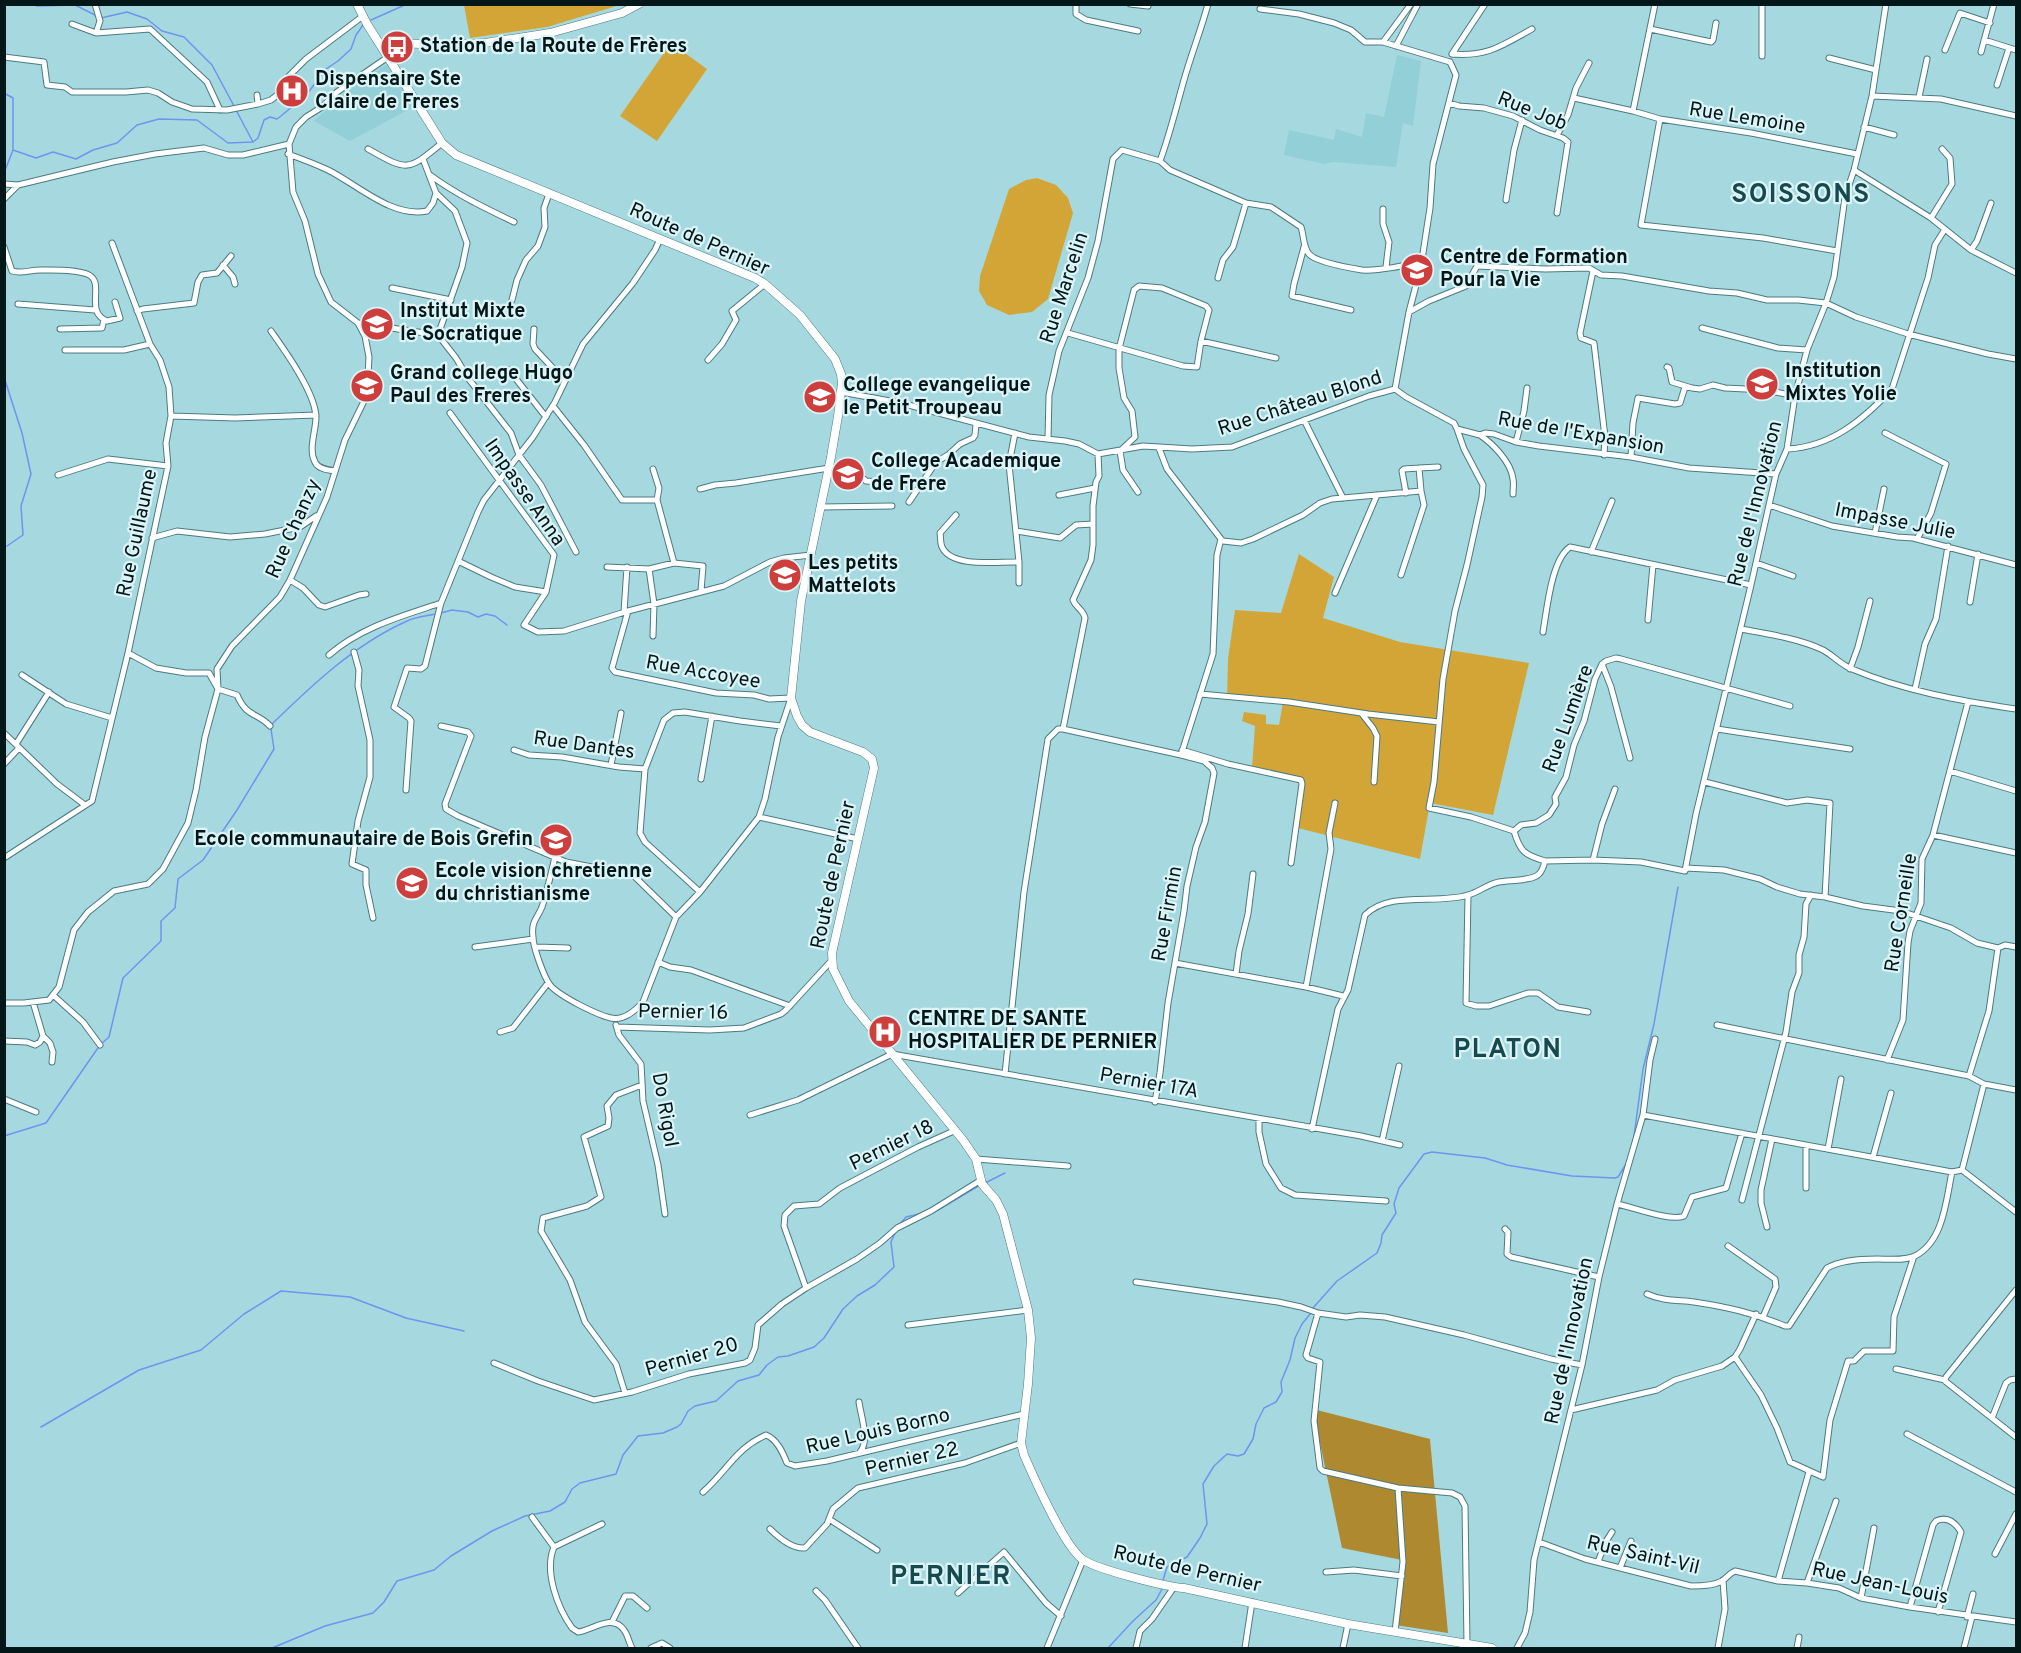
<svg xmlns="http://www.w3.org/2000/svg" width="2021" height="1653" viewBox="0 0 2021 1653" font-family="Overpass,sans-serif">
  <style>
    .built { fill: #92cfd6 }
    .green { fill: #d3a536 }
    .forest { fill: #af8930 }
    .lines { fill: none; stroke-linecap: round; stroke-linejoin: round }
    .stream { stroke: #6d94ef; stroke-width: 1.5 }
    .street-casing { stroke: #4a7b81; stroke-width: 7 }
    .secondary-casing { stroke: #4a7b81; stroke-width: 9 }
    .street { stroke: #fff; stroke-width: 5 }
    .secondary { stroke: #fff; stroke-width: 8 }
    .labels { text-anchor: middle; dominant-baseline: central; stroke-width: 4.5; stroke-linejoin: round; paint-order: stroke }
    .poi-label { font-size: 20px; font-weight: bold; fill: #031618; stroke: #dbf4f7; text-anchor: start }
    .street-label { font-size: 20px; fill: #031618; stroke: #dbf4f7 }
    .district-label { font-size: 26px; font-weight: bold; letter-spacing: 1.5px; fill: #174a4f; stroke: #dbf4f7 }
  </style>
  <rect width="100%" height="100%" fill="#a6d9df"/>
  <path class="built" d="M1397,55L1421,61L1413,126L1403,123L1396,167L1333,162L1324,164L1284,155L1289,130L1334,140L1336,129L1362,137L1366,113L1384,117Z
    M390,62L417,105L350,141L314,121L354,86Z"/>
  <path class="green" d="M464,5V4L620,5L547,27L470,38Z
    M671,43L707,69L657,141L620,116Z
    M1037,178L1056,185L1068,198L1073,213L1048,299L1032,312L1009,315L987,305L979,291L980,276L1009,189L1026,180Z
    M1299,554L1334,577L1323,618L1400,642L1529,663L1493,815L1430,803L1420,859L1294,827L1304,778L1277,774L1252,767L1255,726L1242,721L1244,712L1266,715V724L1279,725L1283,702L1274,699L1227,700L1228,659L1235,610L1281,613Z"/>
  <path class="forest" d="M1313,1409L1430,1439L1448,1633L1395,1625L1402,1560L1342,1548Z"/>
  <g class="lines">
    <path class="stream" d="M32,4L37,6L75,5L97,16
      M101,18L127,12L147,19L162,31L184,37L212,65L234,106
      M371,20L407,4
      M4,93L13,98V150L4,173
      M236,110L253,142
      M13,150L36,158L53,152L76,159L93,150L117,143L137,125L159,119L197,120L228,143L253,142L258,138L264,120L270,117L277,119L281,116L307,94L326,69L338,61L351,49L356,35L363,25
      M4,377L22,433L31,474L21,506L23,535L4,548
      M441,613L452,610L468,612L478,617L486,614L495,616L507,625
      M271,725C311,686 354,645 405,622C414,617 426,616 436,614
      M4,1136L46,1123L100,1045L109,1037L123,978L161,941V921L175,908L178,879L203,860L237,810L274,749L271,729
      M1634,1136L1643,1069L1654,1024L1678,887
      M985,1183L1005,1173
      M938,1210L980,1185
      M900,1224L906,1217L919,1214
      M1312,1309L1337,1281L1377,1253L1381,1243L1382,1235L1396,1213L1394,1204L1399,1188L1424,1154L1432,1152L1485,1158L1507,1165L1572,1176L1615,1178L1618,1177L1626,1164
      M41,1427L139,1370L201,1350L244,1314L281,1291L350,1297L406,1318L464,1331
      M1163,1580L1167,1567L1187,1557L1200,1538L1207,1524L1203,1484L1214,1466L1227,1454L1238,1456L1244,1454L1253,1439L1256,1424L1264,1408L1276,1402L1282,1392L1281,1382L1290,1360L1295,1338L1302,1324L1310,1314
      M272,1648L325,1626L373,1613L384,1602L397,1581L434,1570L451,1556L492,1531L525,1516L550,1511L565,1502L572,1489L580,1483L616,1474L623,1455L638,1436L663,1433L677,1427L681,1424L688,1411L695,1406L716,1401L738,1381L759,1375L767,1365L778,1357L788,1356L814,1347L824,1338L843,1309L857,1296L875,1285L894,1267L891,1242L895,1233
      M1108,1648L1133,1621L1156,1600L1162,1589"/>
    <g class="street-casing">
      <path id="street" d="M95,4L100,21L96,33
        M1076,4V14L1086,20L1138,31
        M1130,4L1148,6
        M1762,4V56
        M1260,9L1299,14L1334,23L1351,30L1365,42H1383L1450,62
        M72,24L96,33L150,29L207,82L220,110
        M1650,29L1711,42L1713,40L1716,23
        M1984,40L2016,50
        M1383,42L1411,4
        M1396,46L1418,4
        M1945,50L1960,13L1990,23
        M1981,52L1994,4
        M1452,54C1488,57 1503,45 1532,29
        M1452,54L1485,4
        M4,57L44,62L47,85L65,87L72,92H126L148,90L158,93L172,102L192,109L227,110L258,104L271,100L282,91L289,76L306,59L363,16
        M1829,58L1876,70
        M1997,85L2009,48
        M257,95L258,104
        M1872,96L1941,99L2016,116
        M1919,97L1927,59
        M1574,98L1633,111L1660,119L1751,133L1857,154
        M1449,103L1459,106L1484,108L1513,116L1540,130L1563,138L1568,142L1557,213
        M1633,111L1655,4
        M1660,119L1641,225L1763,238L1837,251
        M1864,127L1894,135
        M1557,135L1568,115L1576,88L1589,63
        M368,149C407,171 407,172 442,143
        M288,154C302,159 315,164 328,170C358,185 392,218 427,211L433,203L436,193
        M1160,161C1170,134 1176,108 1184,80C1191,55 1201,30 1208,4
        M1854,170L1931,218L1971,250L2016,273
        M430,175C457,195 485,208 514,222
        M4,184L18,185L113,162L155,154L204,148L228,155H243L289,144
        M4,199L18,185
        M1506,200L1514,150L1522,120
        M1383,209V224L1389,242L1386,267
        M1931,218L1952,184L1950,158L1942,149
        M4,247L12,271C22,274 30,270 40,270C53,270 74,269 87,274C107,282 83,311 107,321L120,318L115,302
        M1304,247L1294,284L1292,296L1351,310
        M1971,250L1977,241L1991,203
        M223,265L233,277L235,284
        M1593,271L1580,333L1581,338L1594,343L1605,437L1604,455
        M1218,278L1223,260L1233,247L1246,203
        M392,288L451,300
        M512,300L517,280L526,260L538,246L545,227L544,208L549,194
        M18,304L95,310
        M137,311L143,309L194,303L198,282L202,275L217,273L231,256
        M1409,312L1429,301L1466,286L1477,266L1545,269L1589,268L1601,275L1622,276L1709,291L1737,293L1767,300H1798L1826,303L1856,317L1908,334L1988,354L2016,359
        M358,323L438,335L462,267L467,243L455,211L436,193L423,159
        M1702,328L1778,348L1807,350
        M60,329L102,328L104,320
        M534,329L533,344L535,349L565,381
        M271,331C285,351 315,392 316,417C316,431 308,449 315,462C318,469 328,470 335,471
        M1068,333L1183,366L1197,367L1201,341L1276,358
        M438,335L456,358L468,378L511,433L519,455L541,485L576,552
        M65,350H124L150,344
        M708,360L722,344L736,320L732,311L765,284
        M1667,367L1669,368L1672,382L1692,388L1700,389L1713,385L1725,388L1766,390L1795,396
        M509,370L546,417
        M1395,389L1406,397L1454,423L1457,429L1480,435L1485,433L1494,434L1516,442L1539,446L1631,457L1689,468L1776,474
        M1395,389L1409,312L1421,266L1430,208L1433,164L1456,75L1450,62
        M841,392L901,403L1029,437L1065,441L1079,444L1098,454L1143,446L1192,449L1232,447L1369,396L1395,389
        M553,406L584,445L622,500H657
        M450,413L554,555L546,592L524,625L538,632L564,631L628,611L724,586L770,562L784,558L811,555
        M171,416L235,418L316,415
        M1304,420L1343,498
        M1457,429L1464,449L1483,485L1482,497L1467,565L1455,611L1443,679L1434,782L1429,808L1471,817L1514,831
        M1015,433L1009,464L1019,562V583
        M1885,433L1946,464L1931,513L1917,539
        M1480,435C1493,444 1511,462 1513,479C1514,484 1513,490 1513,494
        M1048,439L1049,395L1059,351L1088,278L1098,241L1113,159L1122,150L1160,161L1170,170L1246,203L1271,207L1301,227C1304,236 1303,247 1309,254C1316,262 1350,268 1362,270C1376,271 1409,266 1422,260
        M1516,442L1524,411L1527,388
        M1159,448L1167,469L1221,539L1217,555L1213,654L1181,755
        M1787,449C1831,447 1863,420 1892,389L1928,278L1935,245L1945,229
        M1631,457L1633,423L1638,398L1675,404L1680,403L1685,387
        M653,469L659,488L657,500L674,563
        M828,470L859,475L866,481L880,482
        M58,475L108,459L168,466
        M700,489L715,485L736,483L829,468
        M1138,492L1123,470L1120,451L1135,437L1132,411L1124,398L1119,368V349L1134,290L1139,286L1162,288L1206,306L1209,310L1201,341
        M1406,493L1402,471L1404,469L1419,468
        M1059,495L1095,488
        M909,502L936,462L948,455L960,444L973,438L975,435L976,424
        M1769,505L1832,526L1897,537L1913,538L2016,565
        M821,507L892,506
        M956,515L940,533C941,538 940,543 942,547C952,569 1000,561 1019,562
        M1016,531L1060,538L1076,525L1093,524
        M1875,533L1884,489
        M152,538L177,531L230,537L265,534L300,527L316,516
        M1221,539L1223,541L1241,543L1253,539L1303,515L1320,503L1332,499L1421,491L1419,468L1438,467
        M1591,552L1612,501
        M458,561L491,577L515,587L546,592
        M1756,563L1793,576
        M607,567L649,569L674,563L703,566L701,591
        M649,569L654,604L653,636
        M1401,575L1424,505L1421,491
        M290,580L303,588L319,605L325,607L359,595L366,594
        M1335,593L1377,495
        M1970,602L1978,554
        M624,612L627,567
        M1648,620L1653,565
        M1741,629C1768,634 1796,638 1821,649C1832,654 1841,665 1852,669C1904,691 1961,701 2016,709
        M1543,632C1547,610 1551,560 1570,547L1751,585
        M354,652L359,670L358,686L370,740V777L358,821L352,864L366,870V885L373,918
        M128,653L156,668L186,673H209L218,689L237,695C247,718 257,712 270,726
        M329,655C361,627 402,616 441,603
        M1602,664L1611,687L1630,758
        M1850,669L1858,647L1870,601
        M22,675L66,704L112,718
        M1915,689L1925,644L1936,619L1948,546
        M1200,694L1289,702L1368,714L1439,722
        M1362,714L1373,728L1377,736L1374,782
        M441,726L468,732L471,736L445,804L446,809L458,816L566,862L633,875L676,917
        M1063,729L1085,618C1083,609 1076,608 1073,600L1091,560L1093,545V506L1096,482L1099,476L1098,454
        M1717,729L1850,749
        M4,733L57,784L85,805
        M16,744L49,692
        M514,750L529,755L562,757L619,767L645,769L640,833L645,842L700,892
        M1182,750L1228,764L1301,780L1302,784L1291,863
        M4,764L19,748
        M611,765L621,713
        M645,769L664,720L673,713L685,712L740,721L781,726
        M1950,771L2016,791
        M701,779L712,716
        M1705,782L1787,803L1807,800L1830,803L1825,897
        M406,790L411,721L409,718L394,707L407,668L421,669L425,666L441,603L478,512L484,500L533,437L555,402L583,344L633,283L655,250L660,239
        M759,817L858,839
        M1933,835L2016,853
        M555,857C551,874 547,891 542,907C537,919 531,921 533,937C533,947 544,977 550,985C559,996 597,1015 611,1018C624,1021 635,1011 643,1002L676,917L700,892L759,817L765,799L778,737L791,698L769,699L754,695L716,693L615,672L612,668L628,611
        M4,858L92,801L128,653L168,466L166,443L171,416L169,387L160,360L150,344L112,243
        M1593,860L1602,824L1615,789
        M1545,861C1525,855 1520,852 1514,831L1521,825L1536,823L1549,815L1556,804L1555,797L1566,777L1574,745L1584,721L1595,679L1602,664L1606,661L1616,658L1621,659L1790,706
        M1686,868L1724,870L1760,879L1777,887L1800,894L1825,897L1863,906L1901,911L1951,928L1977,943L1998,948L2005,945L2016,947
        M1468,895L1466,1003L1476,1006H1489L1528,993H1538L1558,1007L1588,1012
        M475,947L533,939
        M536,947L568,948
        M658,962L670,967L691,970L790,1006
        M1175,963L1306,987L1343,996
        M1236,974L1239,951L1248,914L1253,874
        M1306,987L1331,849L1329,833L1335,803
        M53,995L83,1022L100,1045
        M33,1002L43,1036L50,1043L53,1052L52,1062
        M4,1003H24L49,1000L59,987L74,930L88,912L114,891L148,884L163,869L188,823L196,790L205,737L218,689L217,669L232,646L280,597L290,580L327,497L345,440L367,395L369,357L365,336L358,323L331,302L318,274L305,221L293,192L289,144L296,127L306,117L322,107L337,92L388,57
        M616,1025L619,1035L641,1064L643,1101L658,1165L665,1214
        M1717,1025L1969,1076L1984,1084L2016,1090
        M617,1027L710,1030L744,1028L781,1014L786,1010L832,960
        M500,1032L513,1028L548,983
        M4,1041L27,1042L35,1045L40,1042L43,1036
        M1887,1060L1903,1020L1908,943L1910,931L1921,903L1922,859L1933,835L1968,702
        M1005,1074L1024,892L1048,739L1058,729H1063L1181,755L1204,761L1212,768L1214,773L1205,822L1196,847L1187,886L1184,911L1168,1003L1160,1073L1155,1102
        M1969,1076L1989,1011L1998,948
        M4,1099L36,1112
        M750,1115L798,1100L892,1054L1361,1136L1400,1145
        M1643,1115L1952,1172L1962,1170L1984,1084
        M1259,1119V1132L1266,1164L1281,1188L1295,1195L1386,1201
        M1312,1129L1338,1009L1348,990L1365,915C1390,890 1437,905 1468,895C1479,892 1488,884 1499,882C1509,880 1533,881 1539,874C1542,871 1544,865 1545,861L1593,860L1641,862L1685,871L1696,814L1751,585L1776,474L1787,449L1795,396L1807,350L1826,303L1834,277L1845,197L1854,170L1872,96L1886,4
        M1382,1141L1399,1066
        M1806,1145V1188
        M1828,1149L1841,1079
        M1873,1157L1891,1093
        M976,1159L1068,1166
        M1962,1170L2016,1212
        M1742,1200L1786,1032L1792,992L1799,973V955L1804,937L1806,904L1811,895
        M1617,1204C1632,1207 1671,1222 1684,1216L1692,1197L1726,1188L1742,1133
        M1767,1227L1761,1203V1190L1772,1139
        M1505,1229L1508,1232L1507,1254L1511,1257L1599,1277
        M1728,1246L1775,1279L1776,1287L1763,1317
        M1136,1282L1278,1302L1301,1307L1318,1313L1346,1317L1360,1315L1385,1317L1464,1335L1551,1359L1582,1365
        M806,1288L784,1226L785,1215L794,1206L819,1204L840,1188L918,1147L956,1130
        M2016,1290L1946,1377L1945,1381L2016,1437
        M1647,1294C1662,1301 1678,1300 1694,1302C1727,1307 1754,1313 1785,1326H1789L1827,1268C1841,1260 1861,1259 1877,1259C1889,1259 1904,1261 1915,1256C1944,1241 1946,1200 1952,1172
        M1318,1313L1306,1355L1308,1358L1320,1362L1314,1421L1320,1468L1323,1471L1398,1488L1452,1493L1460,1497L1465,1506L1467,1644
        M908,1325L1028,1310
        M1735,1357L1761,1395L1777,1428L1790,1462L1823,1477L1830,1420L1848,1361H1854L1864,1351H1893L1894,1317L1914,1256
        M494,1363L538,1381L594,1400L632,1392L689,1374L745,1363L750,1360L755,1348L758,1325L782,1304L806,1288L857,1259L880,1243L897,1228L931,1211L981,1180
        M1896,1369L1945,1380
        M625,1393L616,1364L585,1322L570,1280L541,1231L543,1218L587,1206L601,1197L584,1137L608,1126L609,1118L607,1106L616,1095L642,1085
        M859,1402C861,1417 870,1440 860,1452
        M1571,1410L1657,1390L1675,1380L1722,1366L1735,1357L1740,1349L1756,1314
        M1992,1418L2006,1383L2010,1380L2016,1379
        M1907,1434L2016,1492
        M703,1492C727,1471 736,1448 766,1435C777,1439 783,1453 787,1463L795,1466L827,1461L1024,1414
        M532,1517L554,1547
        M829,1519L877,1550
        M602,1524L554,1547C544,1571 557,1607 572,1628L578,1632C593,1630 612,1613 624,1630C628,1635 629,1643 632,1648
        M770,1529C779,1538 792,1549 805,1548L827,1524L833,1509L858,1488L965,1463L1021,1443
        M1539,1542L1585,1559L1691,1586C1701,1586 1713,1586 1722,1581C1728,1577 1728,1574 1735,1571L1778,1581L1807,1583L1839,1588L1861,1598L1910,1607L2016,1622
        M1995,1554L2016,1514
        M1598,1562L1605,1543L1612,1532
        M1620,1568L1631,1541
        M1326,1572L1354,1570L1402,1576
        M1778,1581L1809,1472
        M1807,1583L1836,1501
        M816,1591L825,1600L858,1648
        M958,1593L1004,1552L1046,1603L1061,1616
        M1861,1598L1874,1528
        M1910,1607L1933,1525L1936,1521C1947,1516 1955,1522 1961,1532L1938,1612
        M1967,1617L1973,1594
        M612,1622L625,1596H633L647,1608
        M1395,1632L1403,1562L1398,1488
        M651,1648L662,1643L670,1648
        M1047,1648L1083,1560
        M1136,1648L1140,1631L1152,1619L1174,1587
        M1245,1648L1252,1602
        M1343,1648L1348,1624
        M1517,1648L1525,1633L1530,1612L1534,1560L1582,1365L1599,1277L1617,1204L1643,1115L1650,1060L1655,1039
        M1718,1648L1725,1609L1723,1580
        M1797,1648L1799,1637
        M1964,1648L1972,1617"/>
    </g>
    <g class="secondary-casing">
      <path id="secondary" d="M357,4L367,24L442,143L456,155L755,278L765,284L800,315L835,359L841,374L842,383L838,416L831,457L801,601L791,698L797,716L802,725L810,732L863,752L872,759L874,768L832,953L833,969L849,1001L963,1140L976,1159L982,1184L996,1200L1003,1214L1028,1310L1031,1338L1028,1384L1021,1443L1024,1455C1034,1478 1064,1545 1082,1559C1095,1569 1166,1587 1184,1588L1348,1624L1492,1648
        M382,48L396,43L445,45L485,43L550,33L622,13L639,4"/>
    </g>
    <use href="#street" class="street"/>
    <use href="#secondary" class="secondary"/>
  </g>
  <defs>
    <g id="bus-disc" transform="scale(1.725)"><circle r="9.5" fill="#cd3e3d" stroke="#dbf4f7"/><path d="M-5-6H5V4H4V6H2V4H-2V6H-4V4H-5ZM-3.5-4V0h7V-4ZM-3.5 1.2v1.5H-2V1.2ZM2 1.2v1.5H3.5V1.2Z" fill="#fff"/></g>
    <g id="hospital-disc" transform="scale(1.725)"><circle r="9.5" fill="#cd3e3d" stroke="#dbf4f7"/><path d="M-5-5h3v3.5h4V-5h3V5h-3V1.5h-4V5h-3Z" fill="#fff"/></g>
    <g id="university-disc" transform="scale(1.725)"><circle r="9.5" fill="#cd3e3d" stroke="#dbf4f7"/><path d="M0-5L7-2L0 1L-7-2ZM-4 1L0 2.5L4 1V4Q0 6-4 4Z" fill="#fff"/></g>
    <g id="school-disc" transform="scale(1.725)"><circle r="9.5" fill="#cd3e3d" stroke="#dbf4f7"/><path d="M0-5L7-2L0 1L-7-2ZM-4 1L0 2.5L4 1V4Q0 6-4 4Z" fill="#fff"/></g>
  </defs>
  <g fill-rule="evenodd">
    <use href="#bus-disc" x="397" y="47"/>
    <use href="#hospital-disc" x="292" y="91"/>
    <use href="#university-disc" x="1417" y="270"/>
    <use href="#school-disc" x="377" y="324"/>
    <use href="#university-disc" x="1762" y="384"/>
    <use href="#school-disc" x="367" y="386"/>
    <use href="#school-disc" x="820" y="397"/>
    <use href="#school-disc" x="848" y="474"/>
    <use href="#school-disc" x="785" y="575"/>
    <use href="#school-disc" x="556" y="840"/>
    <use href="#school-disc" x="412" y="883"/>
    <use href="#hospital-disc" x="885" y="1032"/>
  </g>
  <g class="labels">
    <g class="poi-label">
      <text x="420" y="47">Station de la Route de Frères</text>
      <text x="315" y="80">Dispensaire Ste<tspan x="315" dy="23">Claire de Freres</tspan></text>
      <text x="1440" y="258">Centre de Formation<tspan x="1440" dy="23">Pour la Vie</tspan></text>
      <text x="400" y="312">Institut Mixte<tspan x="400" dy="23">le Socratique</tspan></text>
      <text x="1785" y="372">Institution<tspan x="1785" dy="23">Mixtes Yolie</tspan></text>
      <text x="390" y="374">Grand college Hugo<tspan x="390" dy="23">Paul des Freres</tspan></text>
      <text x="843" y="386">College evangelique<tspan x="843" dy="23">le Petit Troupeau</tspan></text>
      <text x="871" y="462">College Academique<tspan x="871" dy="23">de Frere</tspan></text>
      <text x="808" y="564">Les petits<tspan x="808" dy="23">Mattelots</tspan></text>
      <text x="533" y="840" text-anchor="end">Ecole communautaire de Bois Grefin</text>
      <text x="435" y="872">Ecole vision chretienne<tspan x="435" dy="23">du christianisme</tspan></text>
      <text x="908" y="1020">CENTRE DE SANTE<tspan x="908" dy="23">HOSPITALIER DE PERNIER</tspan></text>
    </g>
    <g class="street-label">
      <text transform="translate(1532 112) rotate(22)">Rue Job</text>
      <text transform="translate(1747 119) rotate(9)">Rue Lemoine</text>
      <text transform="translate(699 240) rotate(24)">Route de Pernier</text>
      <text transform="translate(1065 288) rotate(-72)">Rue Marcelin</text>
      <text transform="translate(1300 404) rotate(-18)">Rue Château Blond</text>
      <text transform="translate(1581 434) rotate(10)">Rue de l'Expansion</text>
      <text transform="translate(524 493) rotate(55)">Impasse Anna</text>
      <text transform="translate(1756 504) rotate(-76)">Rue de l'Innovation</text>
      <text transform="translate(1895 522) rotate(11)">Impasse Julie</text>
      <text transform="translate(294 529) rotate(-66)">Rue Chanzy</text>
      <text transform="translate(138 533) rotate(-78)">Rue Guillaume</text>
      <text transform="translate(703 673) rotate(10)">Rue Accoyee</text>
      <text transform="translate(1569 719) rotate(-70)">Rue Lumière</text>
      <text transform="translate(584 746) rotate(8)">Rue Dantes</text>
      <text transform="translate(834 875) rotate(-78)">Route de Pernier</text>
      <text transform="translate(1902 913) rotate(-81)">Rue Corneille</text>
      <text transform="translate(1168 914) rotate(-80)">Rue Firmin</text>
      <text transform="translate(683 1013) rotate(1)">Pernier 16</text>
      <text transform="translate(1149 1084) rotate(10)">Pernier 17A</text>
      <text transform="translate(664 1110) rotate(80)">Do Rigol</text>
      <text transform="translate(892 1146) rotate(-26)">Pernier 18</text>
      <text transform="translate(1570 1341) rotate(-78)">Rue de l'Innovation</text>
      <text transform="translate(692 1358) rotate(-16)">Pernier 20</text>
      <text transform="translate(878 1432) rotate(-13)">Rue Louis Borno</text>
      <text transform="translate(912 1460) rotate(-13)">Pernier 22</text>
      <text transform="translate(1643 1556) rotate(13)">Rue Saint-Vil</text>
      <text transform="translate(1187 1570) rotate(13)">Route de Pernier</text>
      <text transform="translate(1880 1584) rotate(12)">Rue Jean-Louis</text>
    </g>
    <g class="district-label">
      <text x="1801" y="195">SOISSONS</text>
      <text x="1508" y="1050">PLATON</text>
      <text x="951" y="1577">PERNIER</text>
    </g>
  </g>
  <rect width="2021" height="1653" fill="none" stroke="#031618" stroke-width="12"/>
</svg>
